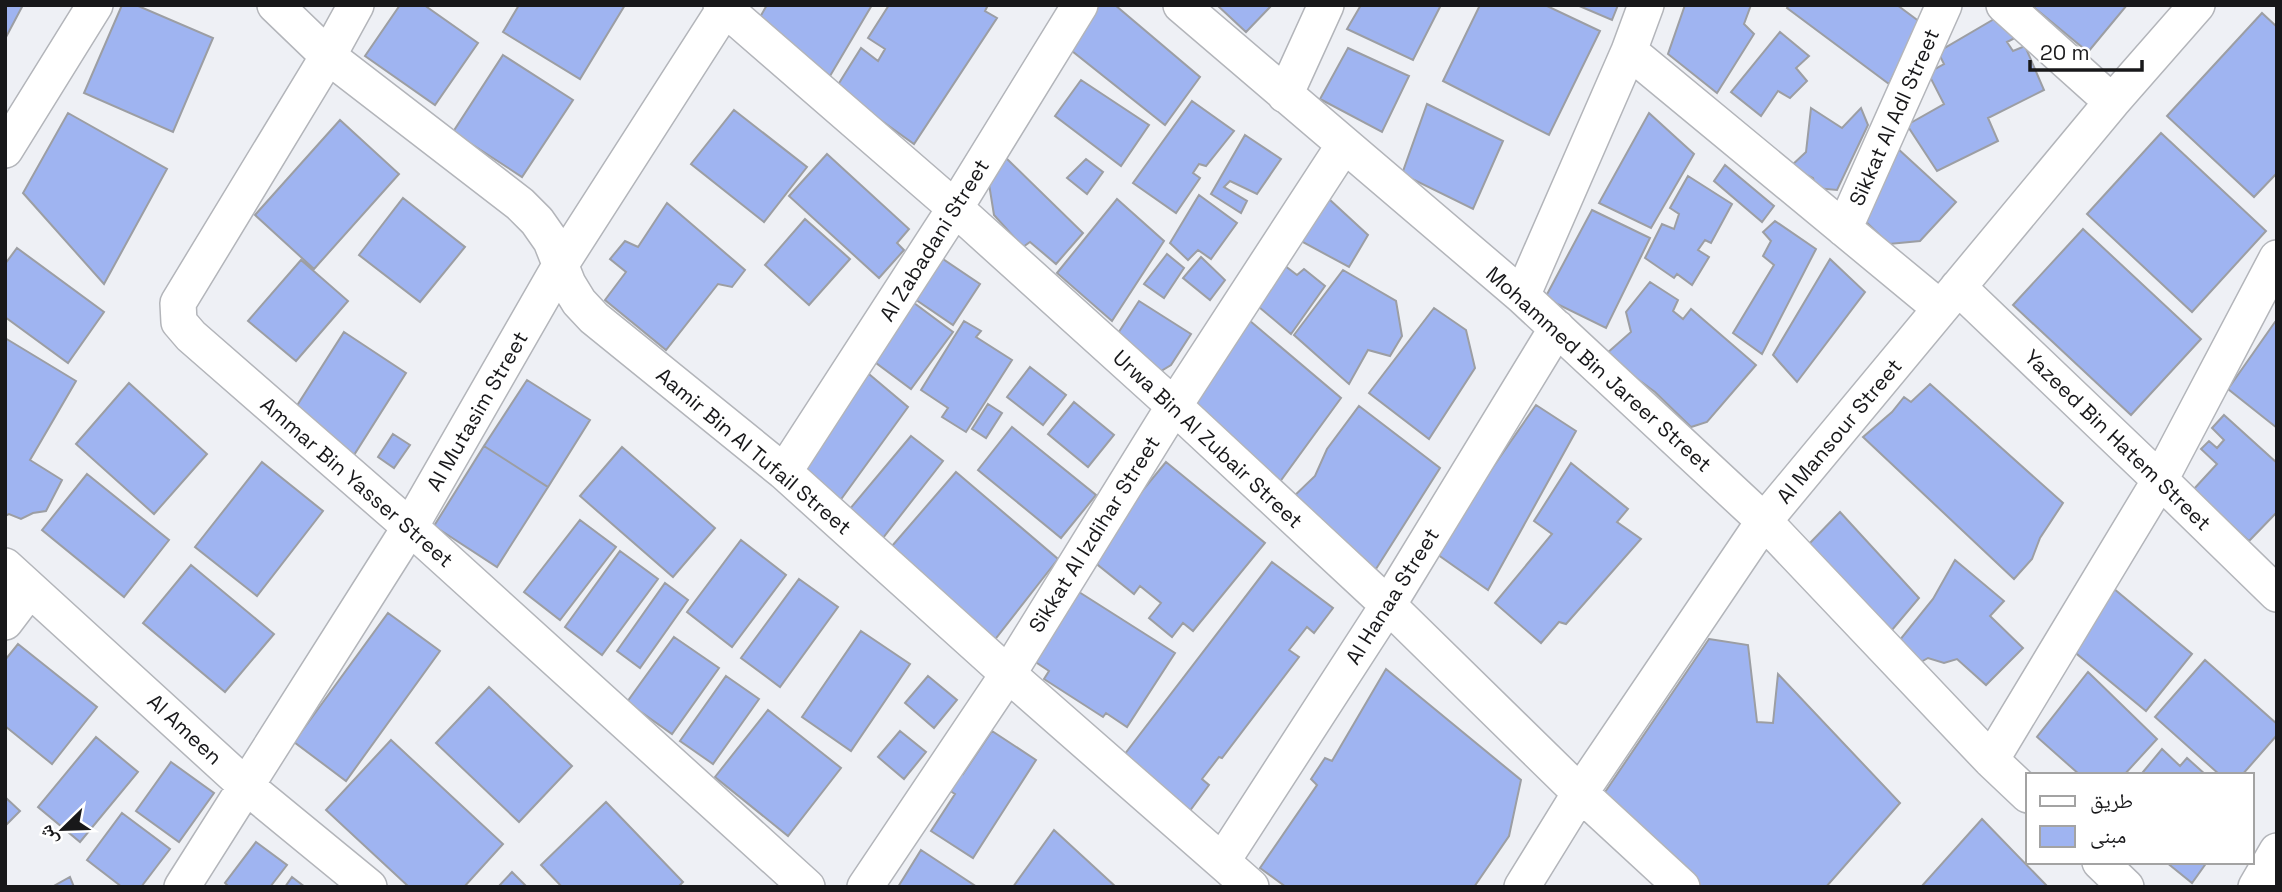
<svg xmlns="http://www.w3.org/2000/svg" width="2282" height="892" viewBox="0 0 2282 892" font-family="'Space Grotesk','Noto Naskh Arabic',sans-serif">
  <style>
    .building { fill: #9fb4f1; stroke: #9c9ea3; stroke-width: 2 }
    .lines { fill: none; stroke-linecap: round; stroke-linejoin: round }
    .street-casing { stroke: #b3b5ba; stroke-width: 38 }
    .street { stroke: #fff; stroke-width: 35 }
    .labels { text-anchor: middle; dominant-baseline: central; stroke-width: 5; stroke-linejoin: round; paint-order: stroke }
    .street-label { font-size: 21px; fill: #18181a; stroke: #fff }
  </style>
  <rect width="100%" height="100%" fill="#eef0f5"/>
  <path class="building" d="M5,5H23L5,39Z
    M122,5H136L213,38L173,132L84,93Z
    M400,5H424L478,43L435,105L365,56Z
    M519,5H625L580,79L503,32Z
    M767,5H872L830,76L760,17Z
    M889,5H988L985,11L997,18L914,144L836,88L861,48L878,61L885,49L868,38Z
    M1097,5H1115L1200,77L1165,125L1067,47Z
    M1217,5H1272L1246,32Z
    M1361,5H1441L1413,60L1347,29Z
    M1480,5H1545L1600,31L1549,135L1443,81Z
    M1577,5H1618L1612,20Z
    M1685,5H1751L1744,24L1754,34L1717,93L1668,54Z
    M1789,5H1897L1920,22L1889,84L1787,8Z
    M2031,5H2127L2088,52Z
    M2262,13L2277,27V173L2254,197L2167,116Z
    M2001,15L2017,37L2007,42L2013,51L2025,46L2044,90L1988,118L1998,141L1937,171L1907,125L1944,104L1928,73L1944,64L1938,52Z
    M1780,32L1809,56L1796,68L1807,81L1790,98L1778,91L1761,116L1731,92Z
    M1348,48L1409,76L1382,132L1320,99Z
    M503,55L573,100L522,177L453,132Z
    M1081,80L1149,125L1121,166L1055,116Z
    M1192,101L1234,131L1206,166L1199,164L1193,173L1200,178L1176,213L1133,183Z
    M1427,104L1503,141L1473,209L1402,174Z
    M1811,108L1842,128L1861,108L1868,125L1837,190L1816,188L1813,178L1790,167L1806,152Z
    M734,110L807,167L764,222L691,164Z
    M68,113L167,169L104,284L23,193Z
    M1649,113L1694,154L1651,228L1599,203Z
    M340,120L399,174L314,269L255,215Z
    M2161,133L2266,231L2192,312L2087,214Z
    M1245,135L1281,159L1257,194L1230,181L1224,187L1247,201L1241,213L1211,194Z
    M1896,147L1956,202L1920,241L1889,244L1861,217Z
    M827,154L909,229L897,243L904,250L879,278L789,196Z
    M1004,156L1083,233L1056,264L1030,242L1023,247L994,215L989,184Z
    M1086,159L1103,172L1087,194L1067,178Z
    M1725,165L1774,206L1762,222L1714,181Z
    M1688,176L1732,204L1711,243L1705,240L1698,250L1709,257L1692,285L1677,274L1674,278L1645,258L1662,224L1674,229L1679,214L1670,208Z
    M1199,195L1237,223L1211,259L1198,250L1188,260L1170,243Z
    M403,198L465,247L420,302L359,255Z
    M1117,199L1164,241L1112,321L1057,273Z
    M1329,199L1368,235L1349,267L1299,240Z
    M667,203L745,270L732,287L718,284L666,350L605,300L626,272L610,259L625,241L638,247Z
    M1592,210L1650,238L1606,328L1545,298Z
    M805,219L850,259L809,305L765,265Z
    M1775,221L1816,249L1762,354L1733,333L1774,265L1763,256L1771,241L1763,232Z
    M2083,229L2201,339L2131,415L2013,305Z
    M17,248L104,312L68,363L5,317V264Z
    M934,253L980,284L953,325L906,293Z
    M1167,254L1184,268L1164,298L1144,284Z
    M1201,257L1225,280L1210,300L1183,278Z
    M1276,259L1297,275L1304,269L1325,286L1291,334L1253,302Z
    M1830,259L1865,292L1797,382L1773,355Z
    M301,260L348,301L296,361L248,321Z
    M1343,270L1396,301L1402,336L1390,356L1368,350L1349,384L1294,335Z
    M1650,282L1678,300L1673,311L1683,319L1691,309L1756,365L1707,422L1691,427L1655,392L1605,355L1631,332L1626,312Z
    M906,297L953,332L911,389L864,354Z
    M1139,301L1191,334L1171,365L1161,371L1113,341Z
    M1434,308L1466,330L1475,368L1429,439L1369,393Z
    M1243,315L1341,398L1279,483L1199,415L1192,385Z
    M964,321L981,331L976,337L1012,360L966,432L942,417L948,408L921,390Z
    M2275,322L2277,323V428L2228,389Z
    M344,332L406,373L354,455L291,415Z
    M5,338L76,381L30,460L62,480L46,511L33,513L21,519L9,514L5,516Z
    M1030,367L1066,395L1043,425L1007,397Z
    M863,369L908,407L834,509L795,473Z
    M527,380L590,420L548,487L484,446Z
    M129,383L207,454L154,514L76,444Z
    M1930,384L2063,503L2040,538L2032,559L2014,579L1863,437L1892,412L1904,397L1911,402Z
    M1074,402L1114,435L1088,467L1048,434Z
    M988,404L1002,413L986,438L972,429Z
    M1536,405L1576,431L1488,590L1434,552Z
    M1359,406L1440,468L1376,569L1326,540L1290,500L1315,476L1327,449Z
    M2224,415L2277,463V512L2249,541L2193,490L2217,464L2201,449L2209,441L2217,448L2224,440L2212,428Z
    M1012,427L1096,495L1061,538L978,470Z
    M393,434L410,445L394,468L378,457Z
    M911,436L943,461L879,543L844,516Z
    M484,446L548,487L497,567L434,526Z
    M622,447L715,528L673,577L580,496Z
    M262,462L323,511L257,596L195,547Z
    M1166,462L1265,543L1193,631L1183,623L1172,637L1149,618L1161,603L1140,586L1134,594L1088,557Z
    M1571,463L1628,509L1617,522L1641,539L1566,624L1559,622L1541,643L1495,603L1552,534L1534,521Z
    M956,472L1058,559L993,642L886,553Z
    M87,474L169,540L124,597L42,530Z
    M1840,512L1919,598L1892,630L1807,546Z
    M580,520L616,547L560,620L524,592Z
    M741,540L786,575L732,647L687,612Z
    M620,551L658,579L602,655L565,627Z
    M1955,560L2004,601L1990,616L2023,648L1986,685L1957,659L1944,663L1928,658L1912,667L1895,646L1933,599Z
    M1272,562L1333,608L1314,633L1307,627L1289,650L1299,657L1222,758L1219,757L1202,779L1209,785L1189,812L1121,759Z
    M191,565L274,634L225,692L143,623Z
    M799,579L838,607L780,687L741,658Z
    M665,583L688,600L640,668L617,651Z
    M2113,588L2192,654L2146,711L2066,645Z
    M1079,592L1175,653L1127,727L1106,713L1103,717L1044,679L1049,671L1034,661Z
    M388,613L440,651L346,781L294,742Z
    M861,631L910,664L851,751L802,717Z
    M674,637L719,668L672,734L627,702Z
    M1709,639L1748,645L1757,722L1773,723L1778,674L1900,803L1826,887H1698L1601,798Z
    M18,644L97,707L52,764L5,726V660Z
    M2205,660L2277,724V735L2242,775H2220L2155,717Z
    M1386,669L1521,780L1509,836L1474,887H1286L1260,868L1317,785L1311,779L1325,758L1332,761Z
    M2088,672L2157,739L2124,775H2080L2037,737Z
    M726,676L759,699L713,764L680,741Z
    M928,676L957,700L934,728L905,703Z
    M489,687L572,766L519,822L436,743Z
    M768,710L841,768L788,836L715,777Z
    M900,731L926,752L904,779L878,757Z
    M992,731L1036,760L973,858L931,831L955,794L947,789L959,771L963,774Z
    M96,737L138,772L80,842L38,807Z
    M391,740L503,844L464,887H409L326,810Z
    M2162,749L2180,766L2187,758L2206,775H2146L2143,772Z
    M171,762L214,793L179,842L136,811Z
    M5,797L20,811L5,826Z
    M606,802L683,882L678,887H562L541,865Z
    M122,813L170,849L141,887H122L87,860Z
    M1982,819L2048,887H1921Z
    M1054,830L1116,887H1013Z
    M256,842L287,865L270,887H229L225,883Z
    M921,850L977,887H898Z
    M2166,862H2207L2192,883Z
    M512,872L527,887H498Z
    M70,877L74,887H52Z
    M292,877L305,887H285Z"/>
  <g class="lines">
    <g class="street-casing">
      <path id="street" d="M275,5L328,56L520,204L537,221L551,241L568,284L579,302L594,318L784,472L1008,674L1251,887
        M356,5L328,56L178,303L179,322L191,336L410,527L807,887
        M721,5L955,208L1174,406L1388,605L1580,793L1682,887
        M1181,5L1522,296L1764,521L1991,760L2028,795
        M2004,5L2112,102
        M1629,51L1940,308
        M1285,95L1326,5
        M5,150L95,5
        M1844,229L1944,5
        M1958,287L2160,480L2277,594
        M1522,296L1629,51L1646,5
        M784,472L955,208L1080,5
        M5,566L246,786L369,887
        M5,622L30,589
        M1991,760L2160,480L2277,258
        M1223,860L1388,605L1557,328
        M2100,862L2126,887
        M182,887L410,527L561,264L727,5
        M865,887L1008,674L1174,406L1344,145
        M1522,887L1580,793L1764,521L2112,102L2197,5
        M2256,887L2277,851"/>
    </g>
    <use href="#street" class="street"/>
  </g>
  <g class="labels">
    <g class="street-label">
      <text transform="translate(1894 117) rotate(-66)">Sikkat Al Adl Street</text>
      <text transform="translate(934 240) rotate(-58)">Al Zabadani Street</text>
      <text transform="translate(1599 369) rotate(42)">Mohammed Bin Jareer Street</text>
      <text transform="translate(477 411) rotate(-60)">Al Mutasim Street</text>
      <text transform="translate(1839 431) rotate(-50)">Al Mansour Street</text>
      <text transform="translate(1208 439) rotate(43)">Urwa Bin Al Zubair Street</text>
      <text transform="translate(2118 440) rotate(44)">Yazeed Bin Hatem Street</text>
      <text transform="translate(754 451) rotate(40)">Aamir Bin Al Tufail Street</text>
      <text transform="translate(357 482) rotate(41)">Ammar Bin Yasser Street</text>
      <text transform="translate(1094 534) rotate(-58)">Sikkat Al Izdihar Street</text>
      <text transform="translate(1392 596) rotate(-58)">Al Hanaa Street</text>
      <text transform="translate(185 729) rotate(43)">Al Ameen</text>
    </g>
  </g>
  <rect width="2282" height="892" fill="none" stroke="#18181a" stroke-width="14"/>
  <rect x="2026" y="773" width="228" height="91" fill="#ffffff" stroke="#a3a3a3" stroke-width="2"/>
  <rect x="2040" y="796" width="35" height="10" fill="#ffffff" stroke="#a3a3a3" stroke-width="2"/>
  <text x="2090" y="808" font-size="21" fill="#18181a">طريق</text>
  <rect x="2040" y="826" width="35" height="21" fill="#9fb4f1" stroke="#a3a3a3" stroke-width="2"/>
  <text x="2090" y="843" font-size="21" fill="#18181a">مبنى</text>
  <g transform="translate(63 829) rotate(247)" stroke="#ffffff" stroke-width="5" paint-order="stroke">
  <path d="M0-5L12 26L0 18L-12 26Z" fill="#18181a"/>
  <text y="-10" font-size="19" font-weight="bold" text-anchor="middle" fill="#18181a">ش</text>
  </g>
  <path d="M2030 60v10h112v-10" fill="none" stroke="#18181a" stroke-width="3.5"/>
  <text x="2040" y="60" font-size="21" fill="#18181a" stroke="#ffffff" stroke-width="5" paint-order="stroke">20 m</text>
</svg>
